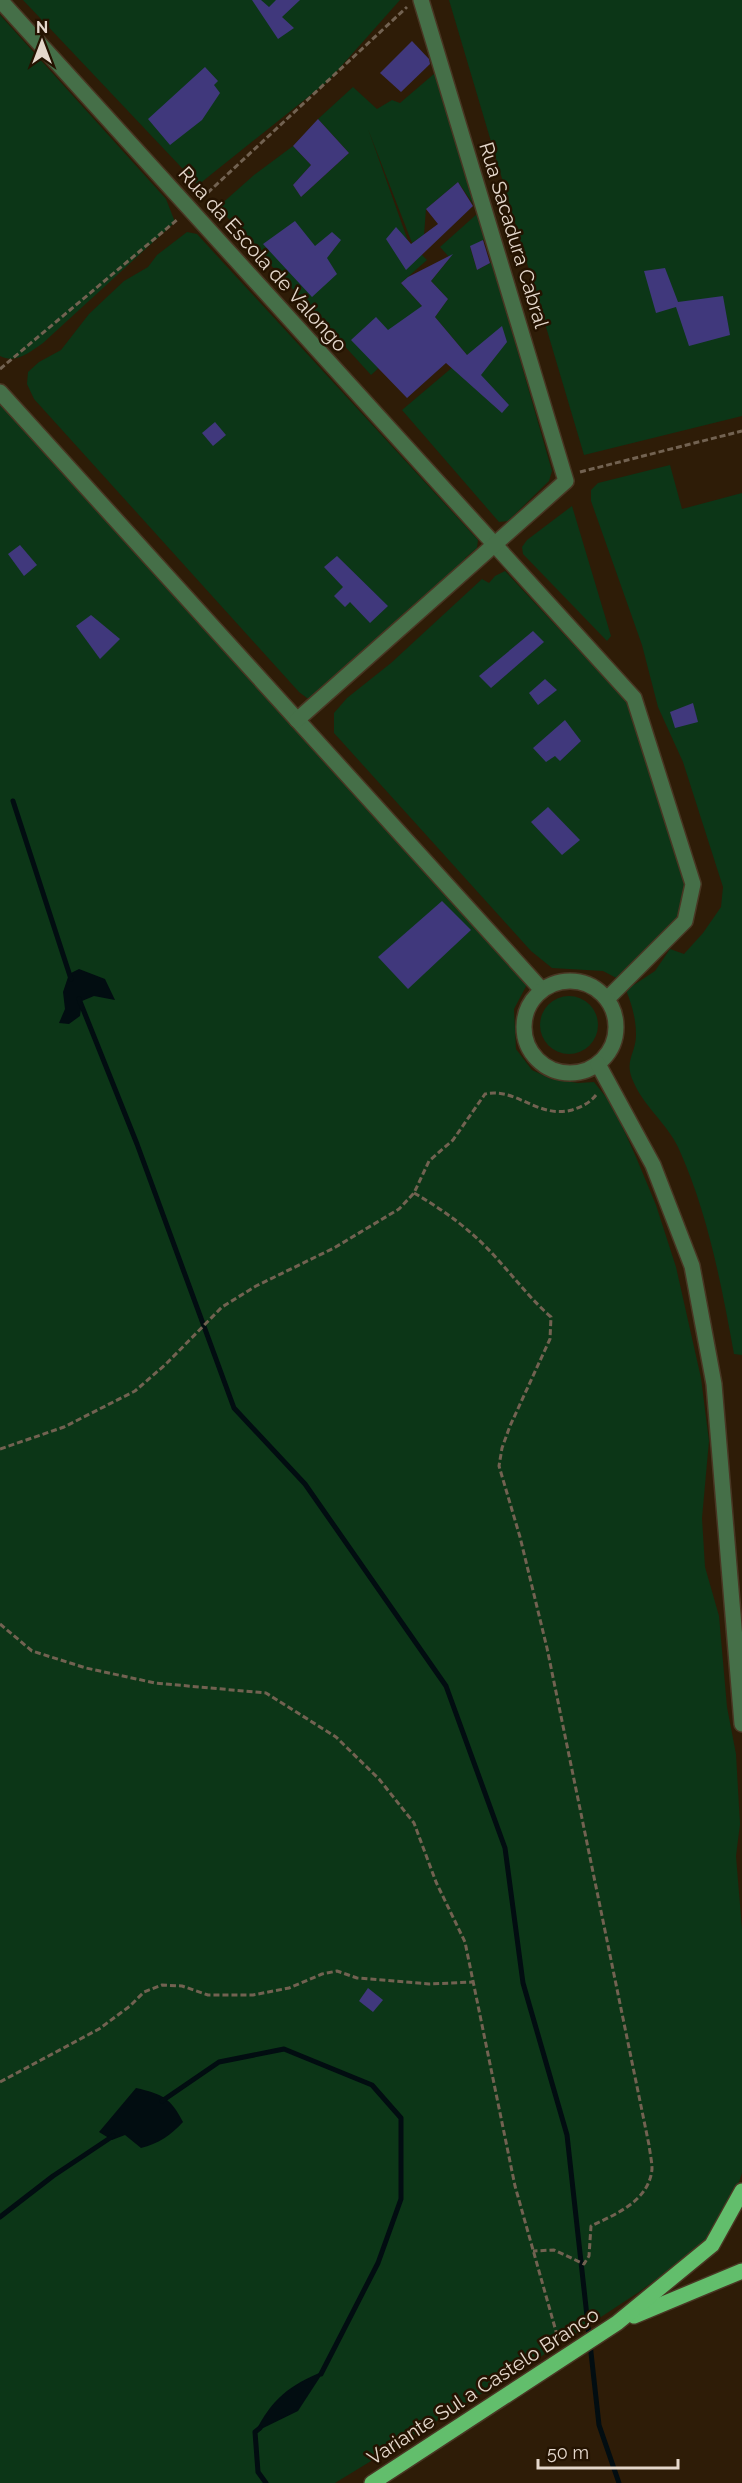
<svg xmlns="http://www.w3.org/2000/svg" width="742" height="2483" font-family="Raleway,sans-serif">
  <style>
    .green { fill: #0c3617 }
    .water { fill: #020d11 }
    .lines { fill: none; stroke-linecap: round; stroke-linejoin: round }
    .stream { stroke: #020d11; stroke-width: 5 }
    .building { fill: #40387c }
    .minor-casing { stroke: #483623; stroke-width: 18 }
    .major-casing { stroke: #483623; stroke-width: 18 }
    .path { stroke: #726251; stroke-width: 3; stroke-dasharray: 6 3; stroke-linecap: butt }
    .minor { stroke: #456f48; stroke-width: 15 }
    .major { stroke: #62be6c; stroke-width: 15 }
    .labels { text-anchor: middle; stroke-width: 5; stroke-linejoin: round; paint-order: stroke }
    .street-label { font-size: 20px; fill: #e5d8cc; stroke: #241301 }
  </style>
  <rect width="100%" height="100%" fill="#2e1c07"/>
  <!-- green -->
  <g class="green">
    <polygon points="23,0 400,0 328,81 198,185"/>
    <polygon points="449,0 742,0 742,416 584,455"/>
    <path d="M0,15L166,199L175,222L43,343C30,352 16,364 0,356Z"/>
    <polygon points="435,73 474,205 458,182 426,209 424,235 412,243 368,129 408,241 427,260 401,283 422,306 415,335 371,375 218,207 254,175 293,146 311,165 293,185 301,197 349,153 318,119 353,87 377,109 392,100 400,103"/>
    <polygon points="478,213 485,239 470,247 477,270 492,262 552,471 549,481 508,521 499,522 402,410 467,355 435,317 448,299 431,281 450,258 440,247"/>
    <polygon points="187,232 197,234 478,540 477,548 465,558 470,567 323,698 307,698 299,692 34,399 27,384 28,372 39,362 61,350 89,314 107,297 124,281 148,267 157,255"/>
    <polygon points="0,392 531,977 514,1009 516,1049 532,1070 551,1079 578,1083 594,1082 613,1106 636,1157 656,1205 676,1267 701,1378 709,1441 702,1518 705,1567 719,1616 727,1707 736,1754 740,1824 736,1856 742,1929 742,2173 726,2220 685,2258 639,2292 525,2367 335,2483 0,2483"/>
    <path d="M670,465L682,509L742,493V1355L734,1354C721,1283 708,1213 678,1147C667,1124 644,1106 634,1083C623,1061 636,1054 636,1035C636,1019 632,1005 626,990L655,971L670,949L684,954L703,933L721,907L723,887L683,762L658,707L642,645L591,501V490L598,483Z"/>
    <polygon points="572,506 611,636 607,641 523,554 522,547 527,540"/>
    <polygon points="505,571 640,716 693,884 685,921 624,982 603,971 552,968 531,951 334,733 334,713 347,698 391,663 482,579 489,583 495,576"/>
    <circle cx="569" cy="1025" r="29"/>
  </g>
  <!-- water -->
  <g class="water">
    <polygon points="79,969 105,979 115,1000 94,996 82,1001 80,1016 69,1024 59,1023 65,1009 63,992 69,974"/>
    <path d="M136,2088C162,2094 171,2098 183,2122C171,2135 158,2144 141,2148L125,2135L112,2140L99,2132Z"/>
    <path d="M324,2371L298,2411L255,2432C273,2398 288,2386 324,2371Z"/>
  </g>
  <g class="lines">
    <!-- stream -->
    <g class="stream">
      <polyline points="13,801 71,979"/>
      <polyline points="79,999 137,1144 234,1408 305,1484 446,1686 505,1848 523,1983 567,2135 599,2425 619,2483"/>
      <polyline points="162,2101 219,2062 284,2049 372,2085 401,2118 401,2199 378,2263 321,2374"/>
      <polyline points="0,2217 53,2176 113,2136"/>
      <polyline points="260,2428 255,2432 258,2472 266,2483"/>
    </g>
  </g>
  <!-- building -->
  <g class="building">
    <polygon points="252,0 261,0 269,7 276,0 300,0 282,17 294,28 278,39"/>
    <polygon points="412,41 429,59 430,64 401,92 380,73"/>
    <polygon points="205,67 218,81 214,85 220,93 202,120 170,145 148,119"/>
    <polygon points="318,119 349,153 301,197 293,185 311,165 293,146"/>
    <polygon points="458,182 473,206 406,270 386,239 396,227 411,244 438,224 426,209"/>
    <polygon points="295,221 315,246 332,232 341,240 327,258 337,274 312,297 263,244"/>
    <polygon points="483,240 490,263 477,270 470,246"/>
    <polygon points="453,254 431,281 448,299 435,317 467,355 502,326 507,342 481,375 509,405 502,413 446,363 407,398 351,340 376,317 388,330 422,306 401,283 408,277"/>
    <polygon points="665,268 678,302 723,296 730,335 689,346 676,307 656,313 644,271"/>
    <polygon points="215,422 226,435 213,446 202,433"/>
    <polygon points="20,545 37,565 24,576 8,554"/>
    <polygon points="337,556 388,606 370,623 350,602 345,607 334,596 343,587 324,567"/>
    <polygon points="91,615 120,639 100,659 76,626"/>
    <polygon points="533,631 544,642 491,688 479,676"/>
    <polygon points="545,679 557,690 538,705 529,693"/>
    <polygon points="693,703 698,722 675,728 670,712"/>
    <polygon points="565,720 581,741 560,761 555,756 546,762 533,748"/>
    <polygon points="548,807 580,840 562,855 531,822"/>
    <polygon points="442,901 471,930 408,989 378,957"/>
    <polygon points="368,1988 383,2000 373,2012 359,2001"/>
  </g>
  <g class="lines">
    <!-- minor casing -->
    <g class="minor-casing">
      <g id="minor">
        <polyline points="0,0 634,698 693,884 685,921 607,999"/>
        <polyline points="0,392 542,990"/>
        <polyline points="297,720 566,481 421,0"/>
        <circle cx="570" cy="1027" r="46"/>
        <polyline points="598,1064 653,1165 692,1266 714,1384 742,1724"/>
      </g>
    </g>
    <!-- major casing -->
    <g class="major-casing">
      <g id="major">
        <polyline points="634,2316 742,2271"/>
        <polyline points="372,2483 617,2323 712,2245 742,2191"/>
      </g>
    </g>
    <!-- path -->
    <g class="path">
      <polyline points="201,199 407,7"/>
      <polyline points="0,369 178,219"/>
      <polyline points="580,472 742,431"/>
      <path d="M414,1193C440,1208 463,1224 485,1246C508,1269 526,1295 551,1317L550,1339L510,1426L502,1448L499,1466L520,1537L547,1648L649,2145C650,2153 652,2162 652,2169C649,2201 616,2214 591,2226L589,2256L584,2264L554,2250L533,2251"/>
      <path d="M0,1449L64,1427L135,1391L166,1364L222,1307L256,1286L334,1248L399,1209L414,1193L429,1161L453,1140L485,1094C516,1087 538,1119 572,1110C581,1107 590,1103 596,1095"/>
      <polyline points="0,1624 32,1651 86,1668 155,1683 266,1693 336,1737 379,1779 414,1823 436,1882 465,1942 515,2186 559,2342"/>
      <polyline points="0,2082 99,2029 130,2006 144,1992 162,1985 182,1986 208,1995 253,1995 289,1988 322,1974 337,1971 357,1978 429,1984 473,1982"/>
    </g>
    <!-- minor -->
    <use href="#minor" class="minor"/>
    <!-- major -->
    <use href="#major" class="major"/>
  </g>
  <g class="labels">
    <!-- street labels -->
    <g class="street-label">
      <text transform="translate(514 235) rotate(73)" y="7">Rua Sacadura Cabral</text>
      <text transform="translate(263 259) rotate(48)" y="7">Rua da Escola de Valongo</text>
      <text transform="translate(483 2386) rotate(-33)" y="7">Variante Sul a Castelo Branco</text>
    </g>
  </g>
  <!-- north arrow -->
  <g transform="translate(42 42)" stroke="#241301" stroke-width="4.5" paint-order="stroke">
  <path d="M0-4.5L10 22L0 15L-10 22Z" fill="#e5d8cc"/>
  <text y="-9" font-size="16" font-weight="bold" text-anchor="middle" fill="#e5d8cc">N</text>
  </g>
  <!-- scale -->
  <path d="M538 2459v9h140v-9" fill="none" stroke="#e5d8cc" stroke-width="3"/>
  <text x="547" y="2459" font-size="18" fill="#e5d8cc" stroke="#241301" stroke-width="4.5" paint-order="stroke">50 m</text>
</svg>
